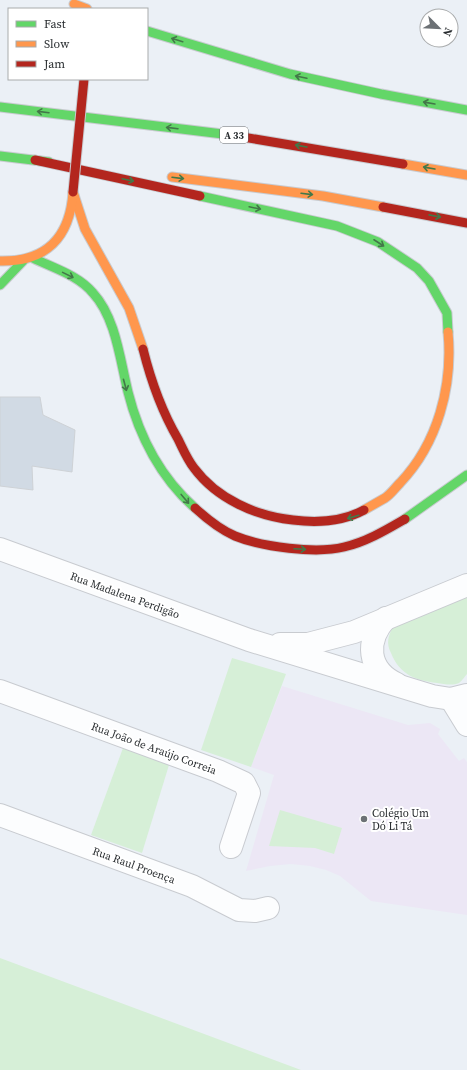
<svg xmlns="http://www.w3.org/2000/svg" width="467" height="1070" font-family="'Source Serif 4',serif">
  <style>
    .education { fill: #ece7f5 }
    .green { fill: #d6efd7 }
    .building { fill: #d1dae4; stroke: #ced2d6 }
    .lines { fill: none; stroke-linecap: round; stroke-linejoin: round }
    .street-casing { stroke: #c8cbd0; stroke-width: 24 }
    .fast-casing { stroke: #c8cbd0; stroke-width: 11 }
    .slow-casing { stroke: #c8cbd0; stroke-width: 11 }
    .jam-casing { stroke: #c8cbd0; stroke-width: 11 }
    .street { stroke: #fcfdfe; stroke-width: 22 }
    .fast { stroke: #63d668; stroke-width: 9 }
    .slow { stroke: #ff974d; stroke-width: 9 }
    .jam { stroke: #b3261e; stroke-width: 9 }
    .jam-bridge-casing { stroke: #c8cbd0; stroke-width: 11; stroke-linecap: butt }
    .jam-bridge { stroke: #b3261e; stroke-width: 9 }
    .oneway { stroke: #437849 }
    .poi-dot { fill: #6c7175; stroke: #fff; stroke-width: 1.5 }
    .labels { text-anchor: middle; stroke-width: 4; stroke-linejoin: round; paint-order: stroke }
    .shield { fill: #fff; stroke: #686b6d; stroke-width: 1 }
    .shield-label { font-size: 10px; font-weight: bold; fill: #282c2f }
    .street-label { font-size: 11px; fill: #282c2f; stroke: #fff }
    .poi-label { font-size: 11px; fill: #282c2f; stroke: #fff; text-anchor: start }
  </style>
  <rect width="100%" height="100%" fill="#ebf0f6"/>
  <!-- education -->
  <polygon class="education" points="282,686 408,725 430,723 440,729 438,734 459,761 464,758 467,762 467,915 371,901 340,876 326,870 310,866 291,864 270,866 246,871 274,775 251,767"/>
  <!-- green -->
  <g class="green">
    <path d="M467,592V674C465,676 462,681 459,683C452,686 444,684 437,683C415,680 400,675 391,653C386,643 388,636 393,627Z"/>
    <polygon points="232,658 286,674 251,767 201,750"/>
    <polygon points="123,748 169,765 142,853 91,835"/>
    <polygon points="280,810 342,828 334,854 315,848 269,846"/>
    <polygon points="0,958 301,1070 0,1070"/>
  </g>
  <!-- building -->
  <polygon class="building" points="0,397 40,397 43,415 75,430 72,472 32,466 33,490 0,486"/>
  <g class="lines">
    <!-- street casing -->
    <g class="street-casing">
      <g id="street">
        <polyline points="0,549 249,640 432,696 451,699 467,695"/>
        <path d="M386,618C365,641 367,670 397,684"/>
        <polyline points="280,644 308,644 354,632 467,585"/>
        <polyline points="0,691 218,771 244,783 249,793 231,847"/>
        <polyline points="451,699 467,725"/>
        <polyline points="0,815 192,886 239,910 255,911 268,908"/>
      </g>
    </g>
    <!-- fast casing -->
    <g class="fast-casing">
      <g id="fast">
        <polyline points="147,31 290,74 381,94 467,110"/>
        <polyline points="0,107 231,135"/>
        <polyline points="0,156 49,162"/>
        <polyline points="200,196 337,226 378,242 417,268 429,281 447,313 448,332"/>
        <path d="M33,258C53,268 78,275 93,293C116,318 120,360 128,392C139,436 161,478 195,508"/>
        <polyline points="0,285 23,261"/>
        <polyline points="405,519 467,475"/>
      </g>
    </g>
    <!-- slow casing -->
    <g class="slow-casing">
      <g id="slow">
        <polyline points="74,4 87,9"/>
        <polyline points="403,164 467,175"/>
        <polyline points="172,177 323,196 383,207"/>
        <polyline points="73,192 85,229 129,308 143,349"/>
        <path d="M0,261C46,262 70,238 73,192"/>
        <path d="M364,510C371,506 378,502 385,498C391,494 395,488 400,483C438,443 453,386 448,332"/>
      </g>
    </g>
    <!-- jam casing -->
    <g class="jam-casing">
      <g id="jam">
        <polyline points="231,135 403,164"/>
        <polyline points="35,160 200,196"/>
        <polyline points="383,207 467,223"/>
        <path d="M143,349C151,381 161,410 178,439C183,449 187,459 194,468C217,499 256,516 293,520C317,523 342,522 364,510"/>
        <path d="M195,508C207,519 221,530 235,536C262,547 316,554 344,547C366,542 386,530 405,519"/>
      </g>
    </g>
    <!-- street -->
    <use href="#street" class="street"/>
    <!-- fast -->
    <use href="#fast" class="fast"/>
    <!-- slow -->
    <use href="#slow" class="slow"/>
    <!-- jam -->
    <use href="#jam" class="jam"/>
    <!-- jam-bridge casing -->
    <g class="jam-bridge-casing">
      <polyline id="jam-bridge" points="73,192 84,79"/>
    </g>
    <!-- jam-bridge -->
    <use href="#jam-bridge" class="jam-bridge"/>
  </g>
  <!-- one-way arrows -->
  <defs><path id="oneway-shaft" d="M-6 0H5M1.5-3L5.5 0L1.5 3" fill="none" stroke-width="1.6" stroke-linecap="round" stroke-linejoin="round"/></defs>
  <g class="oneway">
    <use href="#oneway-shaft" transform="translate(177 40) rotate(-163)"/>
    <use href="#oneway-shaft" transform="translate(301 77) rotate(-168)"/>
    <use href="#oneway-shaft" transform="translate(429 103) rotate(-170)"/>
    <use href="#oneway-shaft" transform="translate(43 112) rotate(-173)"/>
    <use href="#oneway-shaft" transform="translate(172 128) rotate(-173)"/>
    <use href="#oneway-shaft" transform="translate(301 146) rotate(-170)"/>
    <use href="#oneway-shaft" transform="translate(429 168) rotate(-170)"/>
    <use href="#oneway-shaft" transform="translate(178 178) rotate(7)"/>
    <use href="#oneway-shaft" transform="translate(128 180) rotate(12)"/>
    <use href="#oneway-shaft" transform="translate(307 194) rotate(7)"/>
    <use href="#oneway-shaft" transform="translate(255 208) rotate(12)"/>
    <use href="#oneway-shaft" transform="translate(435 216) rotate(11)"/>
    <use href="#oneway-shaft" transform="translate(379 243) rotate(33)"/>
    <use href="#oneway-shaft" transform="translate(68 275) rotate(26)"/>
    <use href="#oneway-shaft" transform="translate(125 385) rotate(75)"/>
    <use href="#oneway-shaft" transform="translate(185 499) rotate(50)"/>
    <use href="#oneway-shaft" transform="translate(353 517) rotate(164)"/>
    <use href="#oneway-shaft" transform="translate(300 549) rotate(3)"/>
  </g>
  <!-- markers -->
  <circle class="poi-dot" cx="364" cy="819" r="4"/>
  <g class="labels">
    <!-- shield labels -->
    <rect class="shield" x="220" y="127" width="28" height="16" rx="3"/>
    <g class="shield-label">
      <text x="234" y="139">A 33</text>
    </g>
    <!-- street labels -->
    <g class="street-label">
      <text transform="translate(125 595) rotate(20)" y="4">Rua Madalena Perdigão</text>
      <text transform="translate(154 748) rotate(20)" y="4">Rua João de Araújo Correia</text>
      <text transform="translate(134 865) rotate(20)" y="4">Rua Raul Proença</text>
    </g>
    <!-- poi labels -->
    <g class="poi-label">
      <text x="372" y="817">Colégio Um<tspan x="372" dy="13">Dó Li Tá</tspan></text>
    </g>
  </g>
  <!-- legend -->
  <rect x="8" y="8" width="140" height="72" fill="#ffffff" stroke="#a9abac"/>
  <rect x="16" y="21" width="20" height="6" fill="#63d668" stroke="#a9abac"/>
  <text x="44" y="28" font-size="12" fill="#282c2f">Fast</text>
  <rect x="16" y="41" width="20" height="6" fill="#ff974d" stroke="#a9abac"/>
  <text x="44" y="48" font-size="12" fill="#282c2f">Slow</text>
  <rect x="16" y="61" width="20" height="6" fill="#b3261e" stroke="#a9abac"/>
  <text x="44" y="68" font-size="12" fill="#282c2f">Jam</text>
  <!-- north arrow -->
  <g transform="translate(439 28) rotate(114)"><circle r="19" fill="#ffffff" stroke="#a9abac"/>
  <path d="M0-3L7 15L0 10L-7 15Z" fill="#6c7175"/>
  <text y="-6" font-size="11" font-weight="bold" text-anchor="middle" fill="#282c2f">N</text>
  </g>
</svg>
